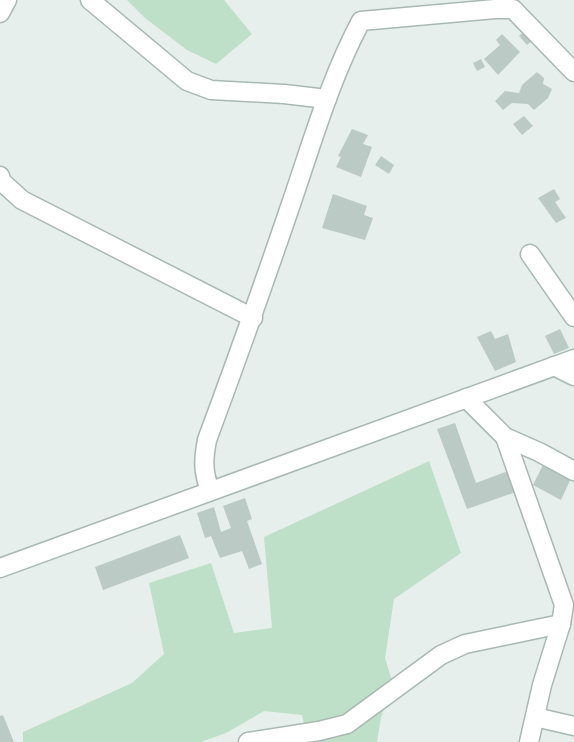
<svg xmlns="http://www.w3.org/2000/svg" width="574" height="742" font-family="'Varela Round',sans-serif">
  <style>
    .green { fill: #bfe0c8 }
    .building { fill: #bbcac4 }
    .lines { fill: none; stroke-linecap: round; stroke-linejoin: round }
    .minor-casing { stroke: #a8b8b2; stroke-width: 21 }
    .minor { stroke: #fff; stroke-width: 18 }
  </style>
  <rect width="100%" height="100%" fill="#e6efeb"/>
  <!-- green -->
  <g class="green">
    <polygon points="127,0 224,0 252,34 216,64 187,50 145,18"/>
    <polygon points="429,461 461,553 394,599 385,658 393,684 381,717 377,742 308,742 302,715 264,711 226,733 201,742 23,742 23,732 132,683 164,654 149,583 211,563 234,633 272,628 264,537"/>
  </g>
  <!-- building -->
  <g class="building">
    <polygon points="526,30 534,39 527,45 519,36"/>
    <polygon points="502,34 520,52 498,75 484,59 500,45 496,40"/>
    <polygon points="481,59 485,67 477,71 473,63"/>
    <polygon points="537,72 544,78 543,84 552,89 548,98 534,110 528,104 512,103 503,110 495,101 505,91 519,93 522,85"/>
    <polygon points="524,116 533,126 522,135 513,124"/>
    <polygon points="352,129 368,135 363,144 372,147 361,177 336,167 341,157 338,156"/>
    <polygon points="381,156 394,165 389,174 375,165"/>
    <polygon points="554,189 560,199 555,202 566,218 556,223 538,198"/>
    <polygon points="333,194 367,206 364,215 373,218 365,240 322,228"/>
    <polygon points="560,329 569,348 554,354 545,336"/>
    <polygon points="491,331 495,339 508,334 516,362 495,371 477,337"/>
    <polygon points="455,423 476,483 508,471 516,492 467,509 437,429"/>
    <polygon points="544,463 572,476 561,500 533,485"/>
    <polygon points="245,498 252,519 247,521 262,564 249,569 242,551 220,558 211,536 205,538 197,513 214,507 221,532 231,528 223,506"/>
    <polygon points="180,535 189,558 103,590 95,567"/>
    <polygon points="3,715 14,742 0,742 0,716"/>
  </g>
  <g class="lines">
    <!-- minor casing -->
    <g class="minor-casing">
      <g id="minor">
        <polyline points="90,0 187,81 211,90 284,94 327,99"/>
        <polyline points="0,13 7,0"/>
        <polyline points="0,176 2,182 22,200 253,318"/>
        <polyline points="530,254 574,317"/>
        <polyline points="554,366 574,376"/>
        <polyline points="466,398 505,437 539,452 574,471"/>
        <polyline points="505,437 564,605 561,624 542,685 529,742"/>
        <path d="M210,491C203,471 203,461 207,440C236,362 264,283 291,204C312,143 330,79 361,21L495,9H513L574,72"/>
        <polyline points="0,568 574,359"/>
        <polyline points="535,717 574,726"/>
        <polyline points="248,742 319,731 347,724 441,655 465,644 561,624"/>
      </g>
    </g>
    <!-- minor -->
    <use href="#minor" class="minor"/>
  </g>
</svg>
